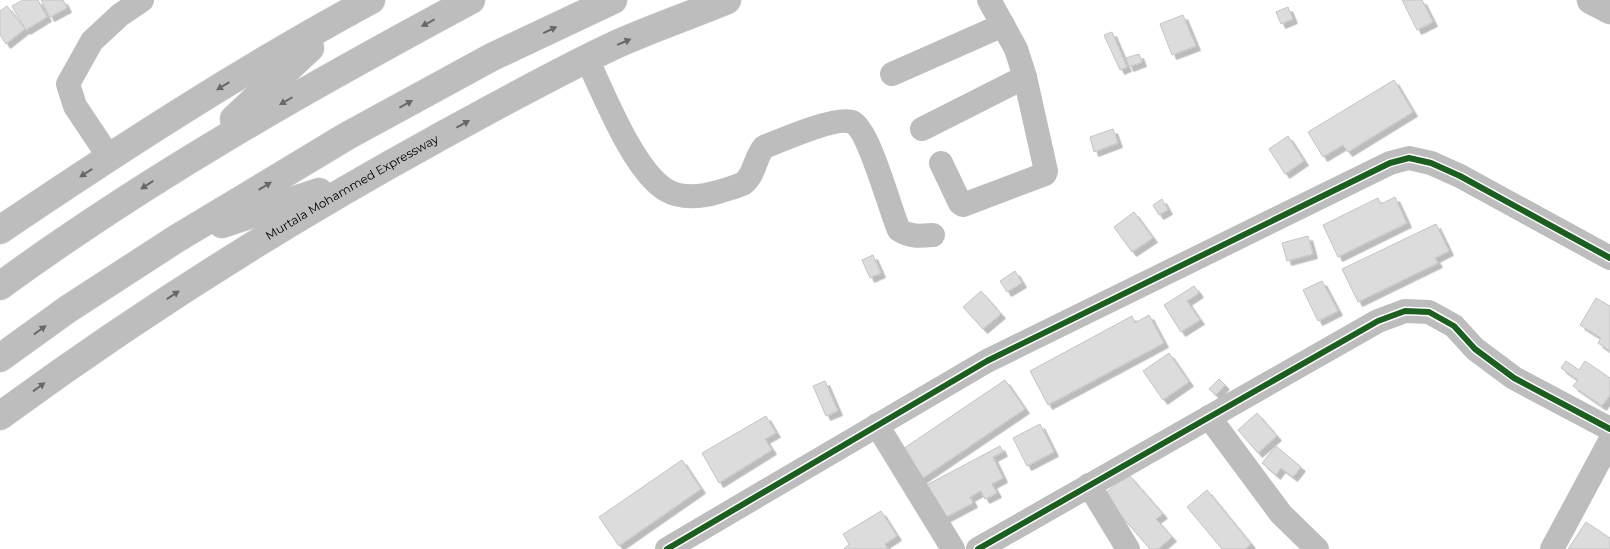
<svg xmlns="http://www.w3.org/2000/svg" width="1610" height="549" font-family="Montserrat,sans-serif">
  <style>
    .building { fill: #dcdcdc; stroke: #c4c4c4; filter: url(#shadow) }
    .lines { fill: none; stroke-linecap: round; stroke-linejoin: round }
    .highway-casing { stroke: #dbdbdb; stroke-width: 29 }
    .minor { stroke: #bdbdbd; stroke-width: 24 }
    .highway { stroke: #bdbdbd; stroke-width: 28 }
    .cycleway-casing { stroke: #fff; stroke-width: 9 }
    .cycleway { stroke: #1b5e20; stroke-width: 6 }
    .oneway { fill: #686868 }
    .labels { text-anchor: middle; stroke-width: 4; stroke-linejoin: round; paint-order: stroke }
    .street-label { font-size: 12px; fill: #000; stroke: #fff }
  </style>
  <defs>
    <filter id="shadow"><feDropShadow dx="4.5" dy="4.5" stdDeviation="0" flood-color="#0004"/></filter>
  </defs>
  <rect width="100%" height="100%" fill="#fff"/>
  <!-- building -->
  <g class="building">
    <polygon points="23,0 38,0 47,17 26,30 12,6"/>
    <polygon points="41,0 63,0 67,8 50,17"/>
    <polygon points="1402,0 1422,0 1433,22 1417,30"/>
    <polygon points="7,6 25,29 6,44 0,35 0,11"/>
    <polygon points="1288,7 1293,19 1281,24 1276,12"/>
    <polygon points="1183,15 1196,46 1172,55 1160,24"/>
    <polygon points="1112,32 1127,67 1120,70 1104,35"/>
    <polygon points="1139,54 1142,62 1129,67 1126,58"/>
    <polygon points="1394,80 1413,112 1348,152 1343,145 1323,157 1308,132"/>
    <polygon points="1113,129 1118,143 1094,152 1090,137"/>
    <polygon points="1288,136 1304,161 1285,174 1269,149"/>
    <polygon points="1395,197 1407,223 1338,257 1323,225 1378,198 1381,204"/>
    <polygon points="1162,199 1168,210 1159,215 1153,205"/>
    <polygon points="1134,212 1153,238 1132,252 1114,227"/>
    <polygon points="1436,224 1449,251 1435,258 1438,263 1358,302 1342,269"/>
    <polygon points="1308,236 1313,254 1287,261 1282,243"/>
    <polygon points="873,255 881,273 870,278 862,260"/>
    <polygon points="1015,271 1022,283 1007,292 1000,281"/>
    <polygon points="1322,281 1338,311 1318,321 1303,290"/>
    <polygon points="1194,286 1199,293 1187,301 1200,320 1181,332 1164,305"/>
    <polygon points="981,291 1001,314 983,329 963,307"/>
    <polygon points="1596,298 1610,306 1610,351 1598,343 1601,338 1580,325"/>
    <polygon points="1149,315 1164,343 1048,405 1030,371 1132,316 1135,323"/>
    <polygon points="1169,353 1189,382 1163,400 1143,371"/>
    <polygon points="1566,361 1579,370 1585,361 1610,378 1610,395 1602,406 1573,386 1578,380 1561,368"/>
    <polygon points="1219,379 1225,385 1216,395 1209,389"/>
    <polygon points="1005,380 1025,409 920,480 900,451"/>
    <polygon points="825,381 838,411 826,416 813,386"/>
    <polygon points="1257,413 1277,436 1258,453 1238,430"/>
    <polygon points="766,416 776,433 765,439 772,450 719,483 702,453"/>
    <polygon points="1040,424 1054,452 1027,466 1013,438"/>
    <polygon points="1000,446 1003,452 993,457 1003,478 992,484 997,493 985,499 981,491 970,497 973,503 939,521 921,488"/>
    <polygon points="1276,446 1301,467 1293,477 1281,468 1276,475 1262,463"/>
    <polygon points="682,460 701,489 619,546 599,517"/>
    <polygon points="1128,474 1163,514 1156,519 1172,537 1158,549 1150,549 1103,495"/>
    <polygon points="1207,490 1251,544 1245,549 1222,549 1187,507"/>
    <polygon points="881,511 897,536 885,544 888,549 844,549 849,544 843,534"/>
    <polygon points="1586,522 1610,538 1610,549 1568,549"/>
  </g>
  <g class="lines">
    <!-- highway casing -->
    <g class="highway-casing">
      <g id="highway">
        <polyline points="1591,0 1610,10"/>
        <polyline points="234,119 310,48"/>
        <polyline points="222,224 319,192"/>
        <path d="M0,230C120,149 243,69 371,0"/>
        <path d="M0,286C149,177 309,87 471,0"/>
        <polyline points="0,358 68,309 176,239 347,136 492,57 613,0"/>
        <path id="s1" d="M0,416C139,314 283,223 434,140C494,107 555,73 617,44C653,28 691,15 727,0"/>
      </g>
    </g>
    <!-- minor -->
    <g class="minor">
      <path d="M587,59C604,94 633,170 666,190C681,199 702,197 718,192C726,189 737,187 744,183C755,174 755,157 764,147C781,140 837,116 852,122C869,129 890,210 899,230C910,237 920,236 933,235"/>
      <polyline points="892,74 1003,25"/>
      <polyline points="922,129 1025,77"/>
      <polyline points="109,157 75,106 68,84 92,41 120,15 142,0"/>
      <polyline points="941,163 960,203 963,205 1045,174 1046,171 1025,77 1016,49 989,0"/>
      <polyline points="1209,417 1281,514 1317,549"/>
      <polyline points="877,425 953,549"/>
      <polyline points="1089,485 1128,549"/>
      <polyline points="667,549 987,361 1390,163 1409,158 1431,163 1460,176 1610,258"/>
      <polyline points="978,549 1378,321 1405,311 1429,312 1454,326 1475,349 1514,378 1610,429"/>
      <polyline points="1552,549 1610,441"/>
    </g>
    <!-- highway -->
    <use href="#highway" class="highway"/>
    <!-- cycleway casing -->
    <g class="cycleway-casing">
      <g id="cycleway">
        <polyline points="667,549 987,361 1390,163 1409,158 1431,163 1460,176 1610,258"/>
        <polyline points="978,549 1378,321 1405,311 1429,312 1454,326 1475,349 1514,378 1610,429"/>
      </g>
    </g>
    <!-- cycleway -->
    <use href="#cycleway" class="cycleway"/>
  </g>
  <!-- one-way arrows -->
  <defs><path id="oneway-solid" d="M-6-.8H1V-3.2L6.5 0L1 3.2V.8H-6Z" transform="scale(1.25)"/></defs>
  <g class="oneway">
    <use href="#oneway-solid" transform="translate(428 23) rotate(152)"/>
    <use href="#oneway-solid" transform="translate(550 30) rotate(-25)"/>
    <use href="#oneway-solid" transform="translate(624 42) rotate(-23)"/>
    <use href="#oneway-solid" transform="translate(223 86) rotate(149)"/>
    <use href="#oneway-solid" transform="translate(286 101) rotate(150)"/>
    <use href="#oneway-solid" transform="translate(406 104) rotate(-29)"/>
    <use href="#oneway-solid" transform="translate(463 124) rotate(-29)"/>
    <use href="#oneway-solid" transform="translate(86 173) rotate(147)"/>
    <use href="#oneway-solid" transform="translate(147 185) rotate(147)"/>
    <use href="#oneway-solid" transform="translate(265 186) rotate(-31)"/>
    <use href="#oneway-solid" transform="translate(173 295) rotate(-33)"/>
    <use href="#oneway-solid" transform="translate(40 330) rotate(-36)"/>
    <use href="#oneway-solid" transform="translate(39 387) rotate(-36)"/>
  </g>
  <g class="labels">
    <!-- street labels -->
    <g class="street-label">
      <text dy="4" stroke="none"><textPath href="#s1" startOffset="420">Murtala Mohammed Expressway</textPath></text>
    </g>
  </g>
</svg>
